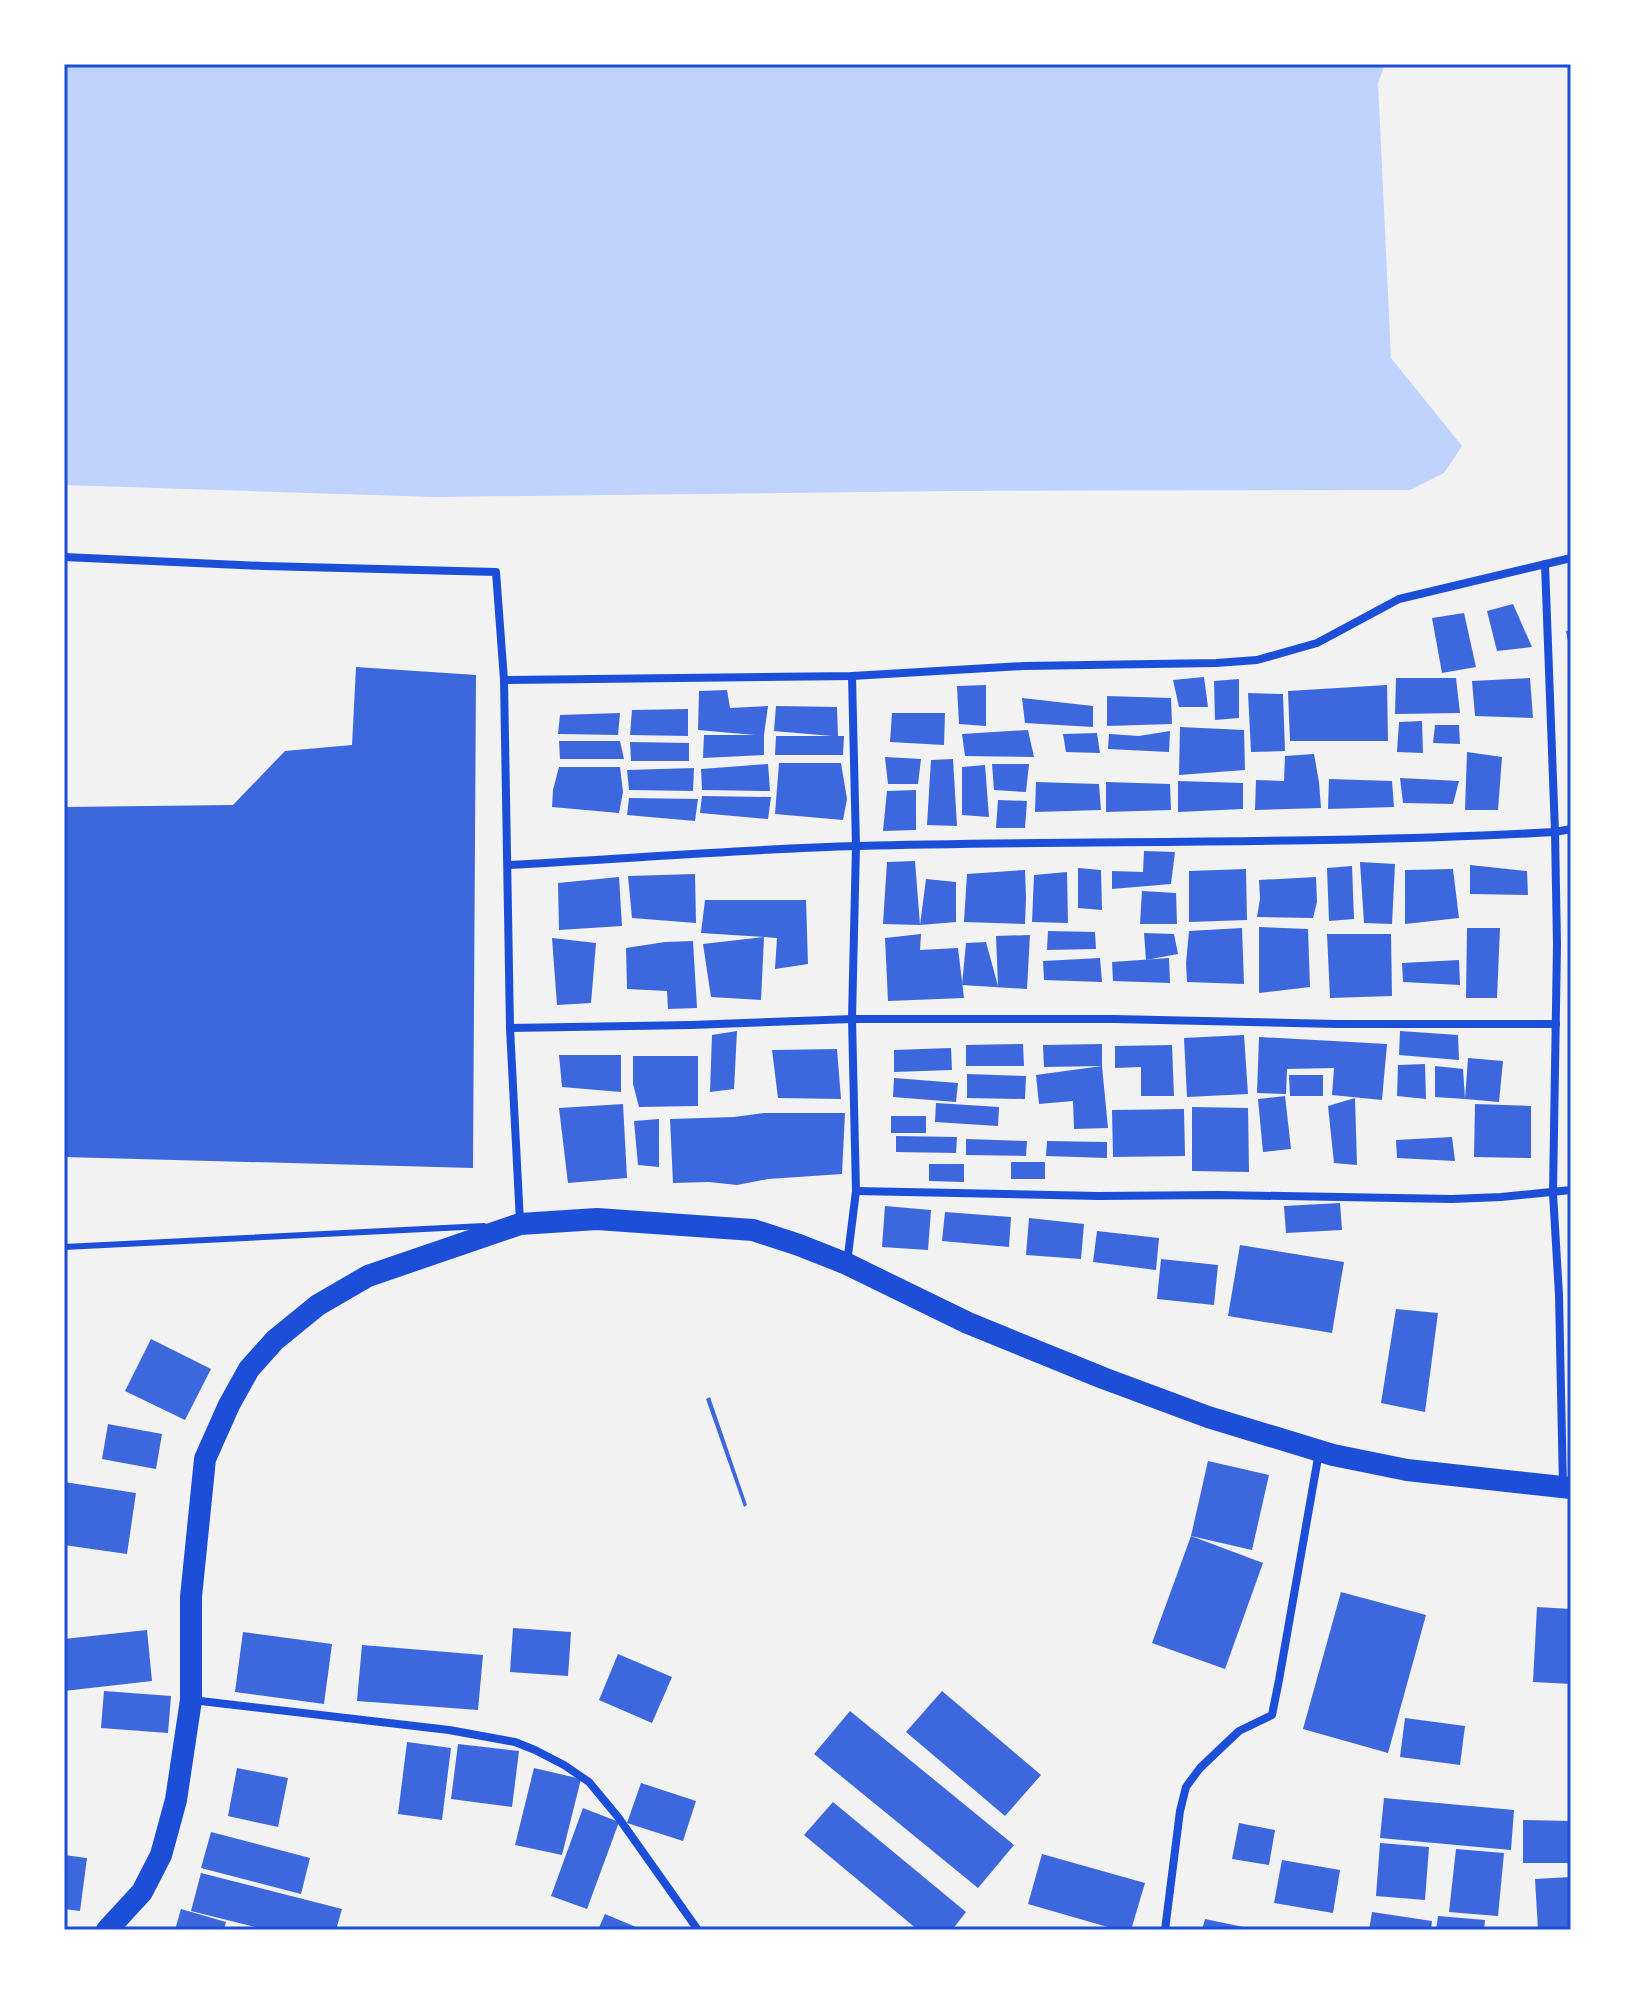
<svg xmlns="http://www.w3.org/2000/svg" width="1635" height="1994" font-family="Poppins,sans-serif">
  <style>
    .water { fill: #bfd3fe }
    .building { fill: #3d67dc }
    .lines { fill: none; stroke-linecap: round; stroke-linejoin: round }
    .service { stroke: #1d4ed8; stroke-width: 6 }
    .minor { stroke: #1d4ed8; stroke-width: 8 }
    .trunk { stroke: #1d4ed8; stroke-width: 22 }
    .neatline { fill: none; stroke: #1d4ed8; stroke-width: 3 }
  </style>
  <rect width="100%" height="100%" fill="#f2f2f2"/>
  <!-- water -->
  <polygon class="water" points="64,64 1385,64 1378,83 1391,358 1462,446 1444,473 1410,490 955,491 434,497 64,485"/>
  <!-- building -->
  <g class="building">
    <polygon points="1513,604 1532,647 1497,651 1487,611"/>
    <polygon points="1464,613 1476,667 1442,673 1432,618"/>
    <polygon points="1566,631 1571,631 1571,651 1570,651"/>
    <polygon points="356,667 476,675 473,1168 64,1157 64,807 233,805 285,751 352,745"/>
    <polygon points="1204,677 1208,707 1179,707 1173,680"/>
    <polygon points="1396,678 1456,678 1460,713 1395,714"/>
    <polygon points="1530,678 1533,718 1475,716 1472,681"/>
    <polygon points="1239,679 1239,718 1215,720 1214,681"/>
    <polygon points="986,685 986,726 959,724 957,686"/>
    <polygon points="1387,685 1388,741 1290,741 1288,691"/>
    <polygon points="727,690 730,708 768,706 764,735 764,755 703,758 704,735 755,735 698,730 699,691"/>
    <polygon points="1248,693 1283,694 1285,751 1251,752"/>
    <polygon points="1107,696 1171,698 1172,724 1107,726"/>
    <polygon points="1022,698 1093,706 1093,727 1025,723"/>
    <polygon points="776,706 837,707 838,736 844,736 843,755 775,755 776,736 832,736 774,731"/>
    <polygon points="688,709 688,736 630,735 632,710"/>
    <polygon points="620,713 618,735 558,734 560,715"/>
    <polygon points="892,713 945,713 944,745 890,742"/>
    <polygon points="1422,721 1423,753 1397,752 1399,722"/>
    <polygon points="1435,725 1459,725 1460,744 1433,743"/>
    <polygon points="1180,727 1244,730 1245,770 1179,775"/>
    <polygon points="1028,730 1034,757 965,756 962,734"/>
    <polygon points="1170,731 1169,752 1108,749 1109,734 1139,736"/>
    <polygon points="1097,733 1100,753 1066,752 1063,734"/>
    <polygon points="559,741 620,741 624,759 560,759"/>
    <polygon points="630,742 689,743 689,761 631,761"/>
    <polygon points="1467,752 1502,757 1498,810 1465,810"/>
    <polygon points="1314,754 1319,782 1321,808 1255,810 1256,780 1284,781 1285,756"/>
    <polygon points="885,757 921,759 918,784 888,784"/>
    <polygon points="953,759 957,826 927,825 931,760"/>
    <polygon points="779,763 841,763 847,799 843,820 775,814"/>
    <polygon points="768,764 770,791 702,790 701,769"/>
    <polygon points="992,764 1029,764 1026,792 994,790"/>
    <polygon points="985,765 989,817 962,815 962,767"/>
    <polygon points="559,767 620,767 623,792 619,813 552,807 553,790"/>
    <polygon points="694,768 693,791 629,790 627,770"/>
    <polygon points="1400,778 1459,781 1453,804 1403,803"/>
    <polygon points="1329,779 1392,781 1394,807 1328,809"/>
    <polygon points="1178,781 1243,783 1243,809 1178,812"/>
    <polygon points="1036,782 1099,784 1101,810 1035,812"/>
    <polygon points="1106,782 1170,784 1171,810 1106,812"/>
    <polygon points="916,790 916,830 883,831 887,791"/>
    <polygon points="702,796 771,797 768,819 700,813"/>
    <polygon points="629,798 698,799 695,821 627,815"/>
    <polygon points="998,800 1027,801 1025,828 996,828"/>
    <polygon points="1144,851 1175,852 1171,884 1112,889 1112,871 1143,872"/>
    <polygon points="915,861 920,925 926,879 956,882 956,922 920,925 883,924 887,862"/>
    <polygon points="1360,862 1395,864 1392,924 1364,923"/>
    <polygon points="1470,865 1527,871 1528,895 1470,894"/>
    <polygon points="1352,866 1354,919 1329,921 1327,868"/>
    <polygon points="1078,868 1101,870 1102,910 1078,908"/>
    <polygon points="1246,869 1247,920 1189,922 1189,871"/>
    <polygon points="1453,869 1459,918 1405,924 1405,870"/>
    <polygon points="1025,870 1026,898 1025,924 964,922 967,874"/>
    <polygon points="1067,872 1068,923 1032,922 1034,875"/>
    <polygon points="695,874 696,923 632,918 628,876"/>
    <polygon points="619,877 622,926 559,930 558,883"/>
    <polygon points="1316,877 1317,902 1313,918 1257,917 1260,899 1259,880"/>
    <polygon points="1142,891 1176,893 1177,924 1140,924"/>
    <polygon points="705,900 806,900 808,964 775,969 777,938 764,937 761,1000 711,997 703,944 764,937 701,933"/>
    <polygon points="1259,927 1308,929 1310,987 1259,993"/>
    <polygon points="1242,928 1244,984 1187,982 1186,963 1189,931"/>
    <polygon points="1467,928 1500,928 1497,998 1466,998"/>
    <polygon points="1048,931 1095,932 1096,949 1047,950"/>
    <polygon points="1144,933 1174,934 1178,954 1146,960"/>
    <polygon points="921,934 920,950 958,948 964,998 888,1001 885,938"/>
    <polygon points="1327,934 1391,934 1392,996 1330,998"/>
    <polygon points="1030,935 1027,989 962,985 966,943 986,942 998,986 996,936"/>
    <polygon points="552,938 596,943 591,1003 557,1005"/>
    <polygon points="693,941 697,1008 668,1009 667,991 627,989 626,948 665,942"/>
    <polygon points="1100,958 1102,982 1044,980 1043,961"/>
    <polygon points="1169,958 1170,983 1113,981 1112,962"/>
    <polygon points="1459,960 1460,985 1403,982 1402,963"/>
    <polygon points="737,1031 734,1089 710,1092 712,1035"/>
    <polygon points="1400,1031 1458,1035 1459,1060 1399,1055"/>
    <polygon points="1244,1035 1248,1094 1187,1097 1184,1038"/>
    <polygon points="1259,1037 1387,1044 1382,1100 1332,1095 1334,1068 1287,1069 1286,1094 1257,1093"/>
    <polygon points="1023,1044 1024,1066 966,1066 966,1045"/>
    <polygon points="1102,1044 1102,1066 1044,1067 1043,1045"/>
    <polygon points="1172,1045 1174,1096 1141,1096 1141,1067 1115,1068 1115,1046"/>
    <polygon points="951,1048 952,1070 894,1072 894,1050"/>
    <polygon points="837,1049 841,1099 778,1098 772,1050"/>
    <polygon points="559,1055 621,1055 621,1092 562,1087"/>
    <polygon points="633,1056 698,1056 698,1106 639,1107 633,1084"/>
    <polygon points="1468,1058 1503,1061 1499,1102 1465,1099 1435,1097 1435,1066 1463,1069 1465,1099"/>
    <polygon points="1425,1064 1426,1099 1397,1096 1398,1065"/>
    <polygon points="1102,1066 1108,1128 1074,1129 1073,1101 1039,1104 1036,1075"/>
    <polygon points="967,1074 1026,1076 1025,1099 967,1098"/>
    <polygon points="1289,1075 1323,1075 1323,1096 1290,1096"/>
    <polygon points="894,1078 958,1083 956,1102 893,1097"/>
    <polygon points="1285,1096 1291,1149 1263,1152 1258,1099"/>
    <polygon points="1355,1098 1357,1165 1334,1163 1328,1106"/>
    <polygon points="936,1103 999,1107 998,1126 935,1122"/>
    <polygon points="623,1104 627,1178 568,1183 559,1108"/>
    <polygon points="1475,1104 1531,1106 1531,1158 1474,1157"/>
    <polygon points="1192,1107 1248,1108 1249,1172 1192,1171"/>
    <polygon points="1184,1109 1185,1156 1113,1157 1112,1110"/>
    <polygon points="764,1113 845,1113 842,1174 768,1179 737,1185 709,1182 673,1183 670,1119 734,1117"/>
    <rect x="891" y="1116" width="35" height="17"/>
    <polygon points="659,1119 659,1167 638,1165 634,1121"/>
    <polygon points="896,1136 957,1137 956,1153 896,1152"/>
    <polygon points="1452,1137 1455,1161 1397,1158 1396,1140"/>
    <polygon points="966,1139 1027,1141 1026,1156 966,1155"/>
    <polygon points="1047,1141 1107,1142 1107,1158 1046,1156"/>
    <rect x="1011" y="1162" width="34" height="17"/>
    <polygon points="929,1164 964,1164 964,1182 929,1181"/>
    <polygon points="1340,1203 1342,1230 1286,1233 1284,1206"/>
    <polygon points="885,1206 931,1210 928,1250 882,1247"/>
    <polygon points="945,1212 1011,1217 1009,1247 942,1241"/>
    <polygon points="1029,1218 1084,1224 1081,1259 1026,1255"/>
    <polygon points="1097,1231 1159,1238 1156,1270 1093,1262"/>
    <polygon points="1240,1245 1344,1262 1332,1333 1228,1316"/>
    <polygon points="1161,1259 1218,1265 1214,1305 1157,1299"/>
    <polygon points="1396,1309 1438,1313 1425,1412 1381,1403"/>
    <polygon points="151,1339 211,1369 185,1420 125,1391"/>
    <polygon points="710,1397 747,1505 744,1507 706,1399"/>
    <polygon points="108,1424 162,1434 156,1469 102,1459"/>
    <polygon points="1208,1461 1269,1475 1252,1550 1191,1536"/>
    <polygon points="64,1482 136,1493 127,1554 64,1545"/>
    <polygon points="1191,1536 1263,1563 1225,1669 1152,1643"/>
    <polygon points="1341,1592 1426,1615 1388,1753 1303,1729"/>
    <polygon points="1537,1607 1571,1609 1571,1684 1533,1682"/>
    <polygon points="513,1628 571,1632 568,1676 510,1672"/>
    <polygon points="147,1630 152,1681 64,1691 64,1639"/>
    <polygon points="243,1632 332,1644 324,1704 235,1692"/>
    <polygon points="362,1645 483,1655 478,1710 357,1701"/>
    <polygon points="618,1654 672,1677 652,1723 599,1700"/>
    <polygon points="104,1691 171,1696 168,1733 101,1728"/>
    <polygon points="942,1691 1041,1775 1005,1816 906,1732"/>
    <polygon points="850,1711 1014,1845 978,1888 814,1754"/>
    <polygon points="1405,1718 1465,1726 1460,1765 1400,1757"/>
    <polygon points="407,1742 451,1748 442,1820 398,1814"/>
    <polygon points="458,1744 519,1751 512,1807 451,1799"/>
    <polygon points="237,1768 288,1778 278,1827 228,1816"/>
    <polygon points="534,1768 581,1779 562,1855 515,1845"/>
    <polygon points="641,1783 696,1801 683,1841 627,1823"/>
    <polygon points="1384,1798 1514,1810 1511,1850 1380,1838"/>
    <polygon points="833,1802 966,1912 952,1930 918,1930 804,1835"/>
    <polygon points="583,1808 619,1822 587,1909 551,1896"/>
    <polygon points="1523,1820 1571,1821 1571,1863 1523,1863"/>
    <polygon points="1239,1823 1275,1830 1269,1865 1232,1859"/>
    <polygon points="211,1832 310,1858 301,1894 201,1868"/>
    <polygon points="1380,1843 1429,1847 1425,1900 1376,1896"/>
    <polygon points="1456,1849 1504,1853 1498,1916 1449,1912"/>
    <polygon points="1042,1854 1145,1883 1131,1930 1118,1930 1028,1904"/>
    <polygon points="64,1855 87,1858 80,1911 64,1909"/>
    <polygon points="1282,1860 1340,1870 1333,1913 1274,1903"/>
    <polygon points="201,1873 342,1909 336,1930 267,1930 191,1911"/>
    <polygon points="1571,1877 1571,1930 1538,1930 1535,1879"/>
    <polygon points="181,1909 226,1922 224,1930 175,1930"/>
    <polygon points="1372,1912 1432,1921 1431,1930 1369,1930"/>
    <polygon points="605,1914 643,1930 598,1930"/>
    <polygon points="1438,1916 1485,1920 1484,1930 1436,1930"/>
    <polygon points="1205,1919 1253,1929 1253,1930 1202,1930"/>
  </g>
  <g class="lines">
    <!-- service -->
    <polyline class="service" points="64,1247 484,1226"/>
    <!-- minor -->
    <g class="minor">
      <polyline points="64,557 264,566 496,572 504,680"/>
      <polyline points="1545,564 1555,832 1557,945 1553,1193 1559,1295 1563,1487"/>
      <path d="M508,865C625,859 742,849 859,846C1091,840 1323,845 1555,832L1571,829"/>
      <polyline points="510,1028 691,1025 852,1019 1114,1019 1337,1024 1556,1024"/>
      <polyline points="856,1191 1098,1196 1220,1195 1452,1199 1501,1197 1571,1190"/>
      <polyline points="520,1222 510,1028 504,680 852,676 1024,666 1216,663 1257,660 1317,643 1399,599 1571,558"/>
      <polyline points="847,1263 856,1191 852,1019 856,846 852,676"/>
      <polyline points="192,1700 449,1730 515,1742 535,1750 564,1765 589,1782 618,1817 698,1930"/>
      <polyline points="1165,1930 1180,1811 1186,1787 1200,1768 1239,1731 1272,1715 1279,1680 1319,1452"/>
    </g>
    <!-- trunk -->
    <polyline class="trunk" points="107,1930 142,1892 161,1855 176,1800 191,1700 191,1597 205,1459 229,1405 249,1369 275,1340 318,1305 368,1276 520,1224 597,1219 753,1230 799,1245 847,1264 968,1323 1103,1378 1208,1417 1333,1455 1407,1470 1571,1488"/>
  </g>
  <!-- border -->
  <rect width="1635" height="1994" fill="none" stroke="#ffffff" stroke-width="132"/>
  <rect x="66" y="66" width="1503" height="1862" class="neatline"/>
</svg>
